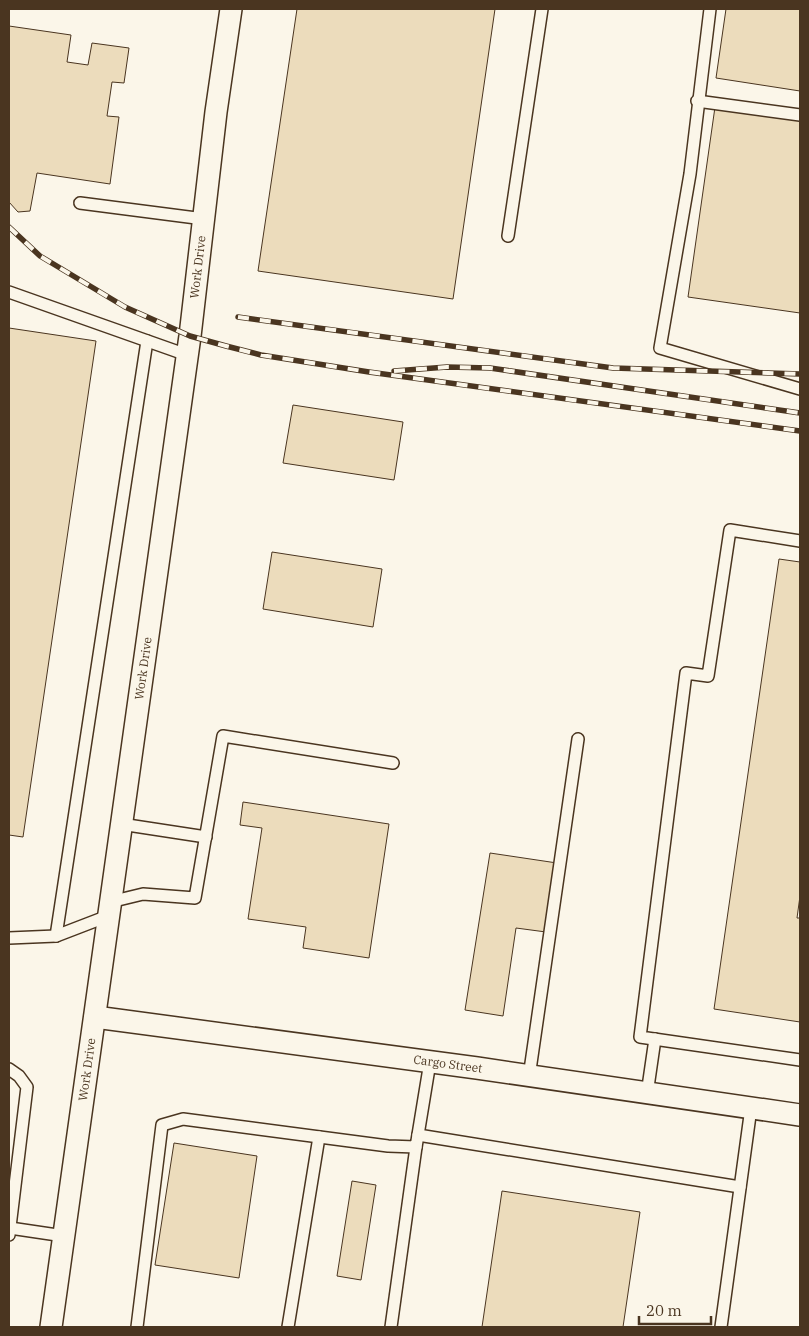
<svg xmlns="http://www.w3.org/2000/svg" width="809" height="1336" font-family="'IBM Plex Serif',serif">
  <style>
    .building { fill: #ecdcbc; stroke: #4a3520 }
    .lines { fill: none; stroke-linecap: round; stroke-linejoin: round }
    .service-casing { stroke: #4a3520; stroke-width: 14 }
    .minor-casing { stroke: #4a3520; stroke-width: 24 }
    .service { stroke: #fbf6e9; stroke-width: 11 }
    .minor { stroke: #fbf6e9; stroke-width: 21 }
    .rail-casing { stroke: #4a3520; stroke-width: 5.5 }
    .rail { stroke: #fbf6e9; stroke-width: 4; stroke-dasharray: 11; stroke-linecap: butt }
    .labels { text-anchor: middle; stroke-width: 4; stroke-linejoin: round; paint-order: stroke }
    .street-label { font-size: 12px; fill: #4a3520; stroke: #fbf6e9 }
  </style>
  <rect width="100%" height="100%" fill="#fbf6e9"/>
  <!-- building -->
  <g class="building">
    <polygon points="297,9 495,9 453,299 258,271"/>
    <polygon points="726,9 800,9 800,91 716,78"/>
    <polygon points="9,26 71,35 67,62 88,65 92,43 129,48 124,83 112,82 107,116 119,117 110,184 37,173 30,211 18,212 9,202"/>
    <polygon points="715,107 800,119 800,313 688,297"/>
    <polygon points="9,328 96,341 23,837 9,835"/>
    <polygon points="293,405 403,422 394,480 283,463"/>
    <polygon points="272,552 382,569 373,627 263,609"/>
    <polygon points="779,559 800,562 800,896 797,918 800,918 800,1022 714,1009"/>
    <polygon points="243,802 389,824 369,958 303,948 306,927 248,919 262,828 240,825"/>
    <polygon points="490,853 557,863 546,932 516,928 503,1016 465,1010"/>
    <polygon points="174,1143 257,1156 239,1278 155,1265"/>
    <polygon points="352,1181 376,1185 361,1280 337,1276"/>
    <polygon points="502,1191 640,1212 623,1327 482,1327"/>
  </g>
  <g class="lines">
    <!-- service casing -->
    <g class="service-casing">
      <g id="service">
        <polyline points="710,9 690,174 660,348 800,389"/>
        <polyline points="697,101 800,115"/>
        <polyline points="80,203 204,219"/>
        <polyline points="508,236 542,9"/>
        <polyline points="9,292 187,355"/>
        <polyline points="800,541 730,530 708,676 686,673 640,1037 800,1060"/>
        <polyline points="121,824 206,837"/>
        <polyline points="110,902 143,894 195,898 223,736 393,763"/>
        <polyline points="56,936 147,341"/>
        <polyline points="9,938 56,936 108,916"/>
        <polyline points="9,1069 19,1076 27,1087 9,1235"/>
        <polyline points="529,1077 578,739"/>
        <polyline points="647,1094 655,1039"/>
        <polyline points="418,1135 740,1187"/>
        <polyline points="10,1228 64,1236"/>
        <polyline points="137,1327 162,1125 183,1119 388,1146 416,1147 430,1062"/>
        <polyline points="288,1327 319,1137"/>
        <polyline points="391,1327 416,1147"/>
        <polyline points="721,1327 751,1108"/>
      </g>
    </g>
    <!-- minor casing -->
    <g class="minor-casing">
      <g id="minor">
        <path id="s1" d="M95,1017L477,1068L800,1115"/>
        <path id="s2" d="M51,1327L190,336L216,112L231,9"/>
      </g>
    </g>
    <!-- service -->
    <use href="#service" class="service"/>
    <!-- minor -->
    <use href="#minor" class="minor"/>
    <!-- rail casing -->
    <g class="rail-casing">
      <g id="rail">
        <polyline points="9,227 40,256 125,307 190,336 226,346 261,355 369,372 800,431"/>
        <polyline points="238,317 613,368 800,374"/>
        <polyline points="394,371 447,367 490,368 800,413"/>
      </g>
    </g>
    <!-- rail -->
    <use href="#rail" class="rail"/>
  </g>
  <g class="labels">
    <!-- street labels -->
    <g class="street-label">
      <text dy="4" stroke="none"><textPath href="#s2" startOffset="1070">Work Drive</textPath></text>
      <text dy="4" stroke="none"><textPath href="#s2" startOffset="665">Work Drive</textPath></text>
      <text dy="4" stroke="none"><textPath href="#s1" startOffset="356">Cargo Street</textPath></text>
      <text dy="4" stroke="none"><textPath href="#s2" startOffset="260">Work Drive</textPath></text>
    </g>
  </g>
  <!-- border -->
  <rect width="809" height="1336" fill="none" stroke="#4a3520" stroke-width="20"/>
  <!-- scale -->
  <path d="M639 1316v8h72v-8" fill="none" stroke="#4a3520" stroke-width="2.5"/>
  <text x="646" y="1316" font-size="15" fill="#4a3520" stroke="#fbf6e9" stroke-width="4" paint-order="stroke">20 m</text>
</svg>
